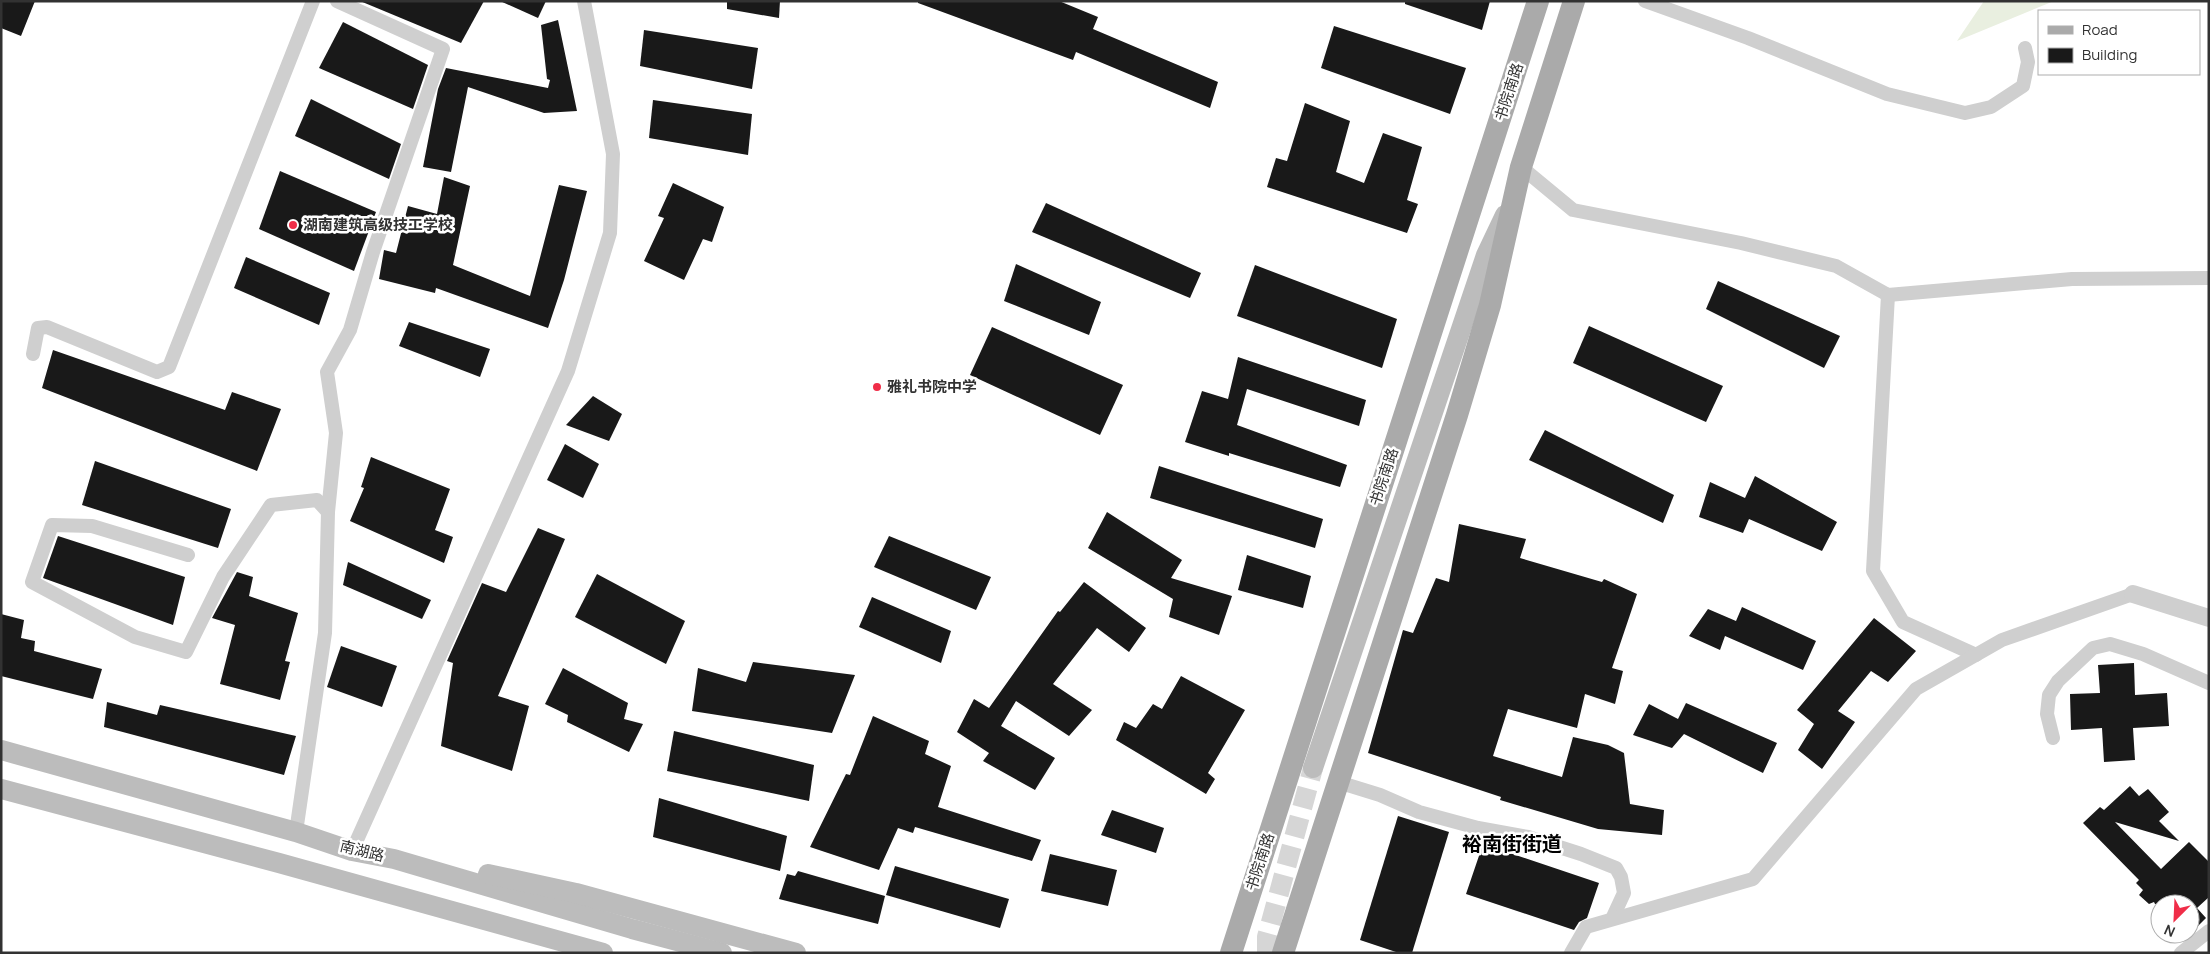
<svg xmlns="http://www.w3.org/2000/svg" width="2210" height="954" font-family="Manrope,'Noto Sans SC',sans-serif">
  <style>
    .green { fill: #e9efe0 }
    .building { fill: #191919 }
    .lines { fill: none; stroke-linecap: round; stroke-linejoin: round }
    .secondary-tunnel { stroke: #d6d6d6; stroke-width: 20; stroke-dasharray: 20 10; stroke-linecap: butt }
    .minor { stroke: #cfcfcf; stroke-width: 14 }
    .tertiary { stroke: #cfcfcf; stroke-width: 18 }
    .secondary { stroke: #bcbcbc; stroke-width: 20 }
    .primary { stroke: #aaa; stroke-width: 22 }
    .poi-dot { fill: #f02d48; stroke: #fff; stroke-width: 2 }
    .labels { text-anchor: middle; stroke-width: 5; stroke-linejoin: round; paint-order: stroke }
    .street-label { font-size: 15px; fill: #323232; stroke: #fff }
    .poi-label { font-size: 15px; font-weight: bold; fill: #323232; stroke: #fff; text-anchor: start }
    .district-label { font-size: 20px; font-weight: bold; fill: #000; stroke: #fff }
  </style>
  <rect width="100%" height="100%" fill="#fff"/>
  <!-- green -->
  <polygon class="green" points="1984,1 2054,1 1957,41"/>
  <!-- building -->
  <g class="building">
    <polygon points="1,1 35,1 21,36 1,28"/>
    <polygon points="360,1 484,1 461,43"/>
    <polygon points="500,1 546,1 538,18"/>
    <polygon points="727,1 780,1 779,18 727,9"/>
    <polygon points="918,1 1059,1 1098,17 1093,29 1218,82 1210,108 1076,52 1073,60 918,3"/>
    <polygon points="1405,1 1490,1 1482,30 1405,4"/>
    <polygon points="558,20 577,111 544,113 468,87 451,172 423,167 438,89 446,68 548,88 550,80 547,79 541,25"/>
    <polygon points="343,22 428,65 413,109 319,68"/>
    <polygon points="1334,26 1466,68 1450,114 1321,68"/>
    <polygon points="644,30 758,48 752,89 640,66"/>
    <polygon points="311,99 401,144 389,179 295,136"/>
    <polygon points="653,100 752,114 748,155 649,138"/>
    <polygon points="1305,103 1350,121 1336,172 1364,183 1383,133 1422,147 1407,200 1418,204 1407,233 1267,187 1276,158 1287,161"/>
    <polygon points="280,171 376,212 354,271 259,229"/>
    <polygon points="444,177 470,186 453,265 530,296 559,185 587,191 564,280 548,328 436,288 435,293 379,279 384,250 396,253 408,206 437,214"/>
    <polygon points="673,183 724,207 712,242 703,239 684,280 644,261 664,218 658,216"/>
    <polygon points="1046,203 1201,273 1190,298 1032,232"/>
    <polygon points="246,257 330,293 319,325 234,288"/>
    <polygon points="1016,264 1101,302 1089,335 1004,301"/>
    <polygon points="1255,265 1397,319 1382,368 1237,316"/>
    <polygon points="1718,281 1840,336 1824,368 1706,309"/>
    <polygon points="409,322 490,349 480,377 399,346"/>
    <polygon points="1589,326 1723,386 1706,422 1573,363"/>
    <polygon points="992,327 1123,385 1100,435 970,375"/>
    <polygon points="53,350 225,410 232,392 281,409 257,471 42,388"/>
    <polygon points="1238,357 1366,400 1359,426 1247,389 1237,425 1347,465 1340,487 1229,453 1229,456 1185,442 1202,391 1228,399"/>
    <polygon points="593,396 622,414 609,441 566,425"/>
    <polygon points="1545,430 1674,495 1663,523 1529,460"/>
    <polygon points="565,444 599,464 583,498 547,480"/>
    <polygon points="371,457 450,489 435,530 453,537 444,563 350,521 364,488 361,487"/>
    <polygon points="95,461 231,509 218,548 82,505"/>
    <polygon points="1159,466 1323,519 1315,548 1150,498"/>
    <polygon points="1755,476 1837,522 1822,551 1749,519 1743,533 1699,517 1710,482 1745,498"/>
    <polygon points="1107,512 1182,560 1171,578 1232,596 1219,635 1169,617 1173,599 1088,548"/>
    <polygon points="1459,524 1526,539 1520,558 1602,582 1604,579 1637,594 1612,668 1623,671 1615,704 1585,694 1577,728 1508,709 1493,756 1562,777 1573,737 1608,745 1624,753 1630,804 1664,810 1662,835 1598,829 1500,800 1501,797 1368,753 1403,630 1413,633 1436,578 1449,582"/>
    <polygon points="538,528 565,539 498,696 529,706 512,771 441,746 453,663 447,661 482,583 506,592"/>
    <polygon points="58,536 185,577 173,625 43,578"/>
    <polygon points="889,536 991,577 976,610 874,567"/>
    <polygon points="1247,555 1311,576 1303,608 1238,590"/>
    <polygon points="348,562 431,600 422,619 343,585"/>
    <polygon points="237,572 253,577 249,596 298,613 285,661 290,662 280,700 220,684 235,625 212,618"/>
    <polygon points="597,574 685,621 666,664 575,617"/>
    <polygon points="1084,582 1146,628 1129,652 1097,628 1053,684 1092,710 1069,736 1016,701 1001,726 1055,758 1035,790 983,761 989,753 957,732 974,699 989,708 1058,611 1060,612"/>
    <polygon points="872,597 951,631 941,663 859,627"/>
    <polygon points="1742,607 1816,641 1803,670 1725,636 1720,650 1689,636 1708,609 1736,621"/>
    <polygon points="1,614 24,620 21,638 35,641 34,651 102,669 93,699 1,676"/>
    <polygon points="1874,618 1916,651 1888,682 1871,671 1838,711 1855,722 1822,769 1798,750 1814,724 1797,710"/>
    <polygon points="341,646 397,666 382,707 327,687"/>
    <polygon points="753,662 855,675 832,733 692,711 698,668 746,682"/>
    <polygon points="2134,663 2135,695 2167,693 2169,726 2133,728 2135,760 2104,762 2102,728 2071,730 2070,694 2100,693 2098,665"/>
    <polygon points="563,668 628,703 624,719 643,724 629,752 567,722 568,715 545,704"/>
    <polygon points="1181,676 1245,710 1208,773 1215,779 1206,794 1116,740 1124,722 1136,728 1153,704 1162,709"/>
    <polygon points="107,702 157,715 160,705 296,736 284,775 104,727"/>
    <polygon points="1686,703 1777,743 1763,773 1684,734 1672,748 1633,735 1649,704 1678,719"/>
    <polygon points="873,716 929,741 925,754 951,766 938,807 1041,840 1032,861 915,827 913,833 898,828 879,870 810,847 846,774 850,775"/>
    <polygon points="674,731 814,765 809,801 667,771"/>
    <polygon points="2130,786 2139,796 2148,789 2169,812 2159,821 2179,841 2115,822 2161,869 2189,842 2209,862 2209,897 2197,908 2206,918 2190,934 2190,904 2155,904 2154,902 2149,904 2139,895 2143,890 2136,883 2139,880 2083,823 2100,807 2104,810"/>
    <polygon points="659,798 787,836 780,871 653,837"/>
    <polygon points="1112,810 1164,828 1156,853 1101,835"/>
    <polygon points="1398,816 1449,832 1412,953 1399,953 1360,940"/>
    <polygon points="1483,844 1599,883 1587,918 1579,922 1574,930 1466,894"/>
    <polygon points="1050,854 1117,870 1108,906 1041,891"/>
    <polygon points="895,866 1009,899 1000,928 886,895"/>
    <polygon points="798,871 885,896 878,924 779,899 787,874 795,876"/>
  </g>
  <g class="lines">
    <!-- secondary-tunnel -->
    <polyline class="secondary-tunnel" points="1267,953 1267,937 1313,768"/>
    <!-- minor -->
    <g class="minor">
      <polyline points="1645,1 1748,38 1887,94 1965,113 1991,107 2023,86 2028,62 2025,48"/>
      <polyline points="1521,167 1573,210 1741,243 1836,266 1888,295 2072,279 2209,278"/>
      <polyline points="1888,295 1873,571 1903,622 1976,655"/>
      <polyline points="33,354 38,328 47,327 157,372 169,367 313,1"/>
      <polyline points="328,512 336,433 327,372 350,330 373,252 443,49 337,1"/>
      <polyline points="188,555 92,526 52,525 32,582 135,637 186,652 223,577 271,505 317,500 328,512 325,633 296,832"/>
      <polyline points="2053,738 2047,714 2049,695 2058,681 2093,648 2110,644 2143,654 2209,683"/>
      <polyline points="1338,782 1380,795 1419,812 1478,828 1528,837 1581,854 1616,868 1621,877 1624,893 1612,919"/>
      <polyline points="352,851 568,371 610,233 613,154 584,1"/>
      <polyline points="1571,953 1586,927 1753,879 1916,689 2002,640 2133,594"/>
      <polyline points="2181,953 2209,931"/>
    </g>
    <!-- tertiary -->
    <polyline class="tertiary" points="2133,594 2209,618"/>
    <!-- secondary -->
    <g class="secondary">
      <polyline points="1,750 296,832 352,851 394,859 632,929 722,953"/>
      <polyline points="1313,768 1486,255 1505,215"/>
      <polyline points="1,789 279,863 603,953"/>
      <polyline points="488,874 576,893 796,953"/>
    </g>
    <!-- primary -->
    <g class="primary">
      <polyline points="1231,953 1538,1"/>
      <polyline points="1283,953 1457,415 1490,305 1521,167 1574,1"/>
    </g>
  </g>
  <!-- markers -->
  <g class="poi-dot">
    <circle cx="293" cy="225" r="5"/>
    <circle cx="877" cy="387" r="5"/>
  </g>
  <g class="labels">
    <!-- street labels -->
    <g class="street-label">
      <text transform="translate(1509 92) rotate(-72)" y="5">书院南路</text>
      <text transform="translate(1384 477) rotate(-72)" y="5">书院南路</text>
      <text transform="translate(362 851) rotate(14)" y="5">南湖路</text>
      <text transform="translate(1260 862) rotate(-72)" y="5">书院南路</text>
    </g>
    <!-- poi labels -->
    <g class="poi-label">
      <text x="303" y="230">湖南建筑高级技工学校</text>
      <text x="887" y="392">雅礼书院中学</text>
    </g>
    <!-- district labels -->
    <g class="district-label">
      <text x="1512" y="851">裕南街街道</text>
    </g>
  </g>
  <!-- border -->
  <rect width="2210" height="954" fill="none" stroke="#323232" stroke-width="5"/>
  <!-- legend -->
  <rect x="2038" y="10" width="162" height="65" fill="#ffffff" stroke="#adadad"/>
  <rect x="2048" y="26" width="25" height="8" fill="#aaaaaa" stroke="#adadad"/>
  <text x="2082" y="35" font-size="15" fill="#323232">Road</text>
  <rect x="2048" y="48" width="25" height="15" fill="#191919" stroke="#adadad"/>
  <text x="2082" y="60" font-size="15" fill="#323232">Building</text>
  <!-- north arrow -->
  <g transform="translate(2175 919) rotate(204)"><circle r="24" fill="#ffffff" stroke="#adadad"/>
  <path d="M0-4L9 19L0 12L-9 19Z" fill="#f02d48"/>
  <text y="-8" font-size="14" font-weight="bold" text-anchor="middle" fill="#323232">N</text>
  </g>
</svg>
